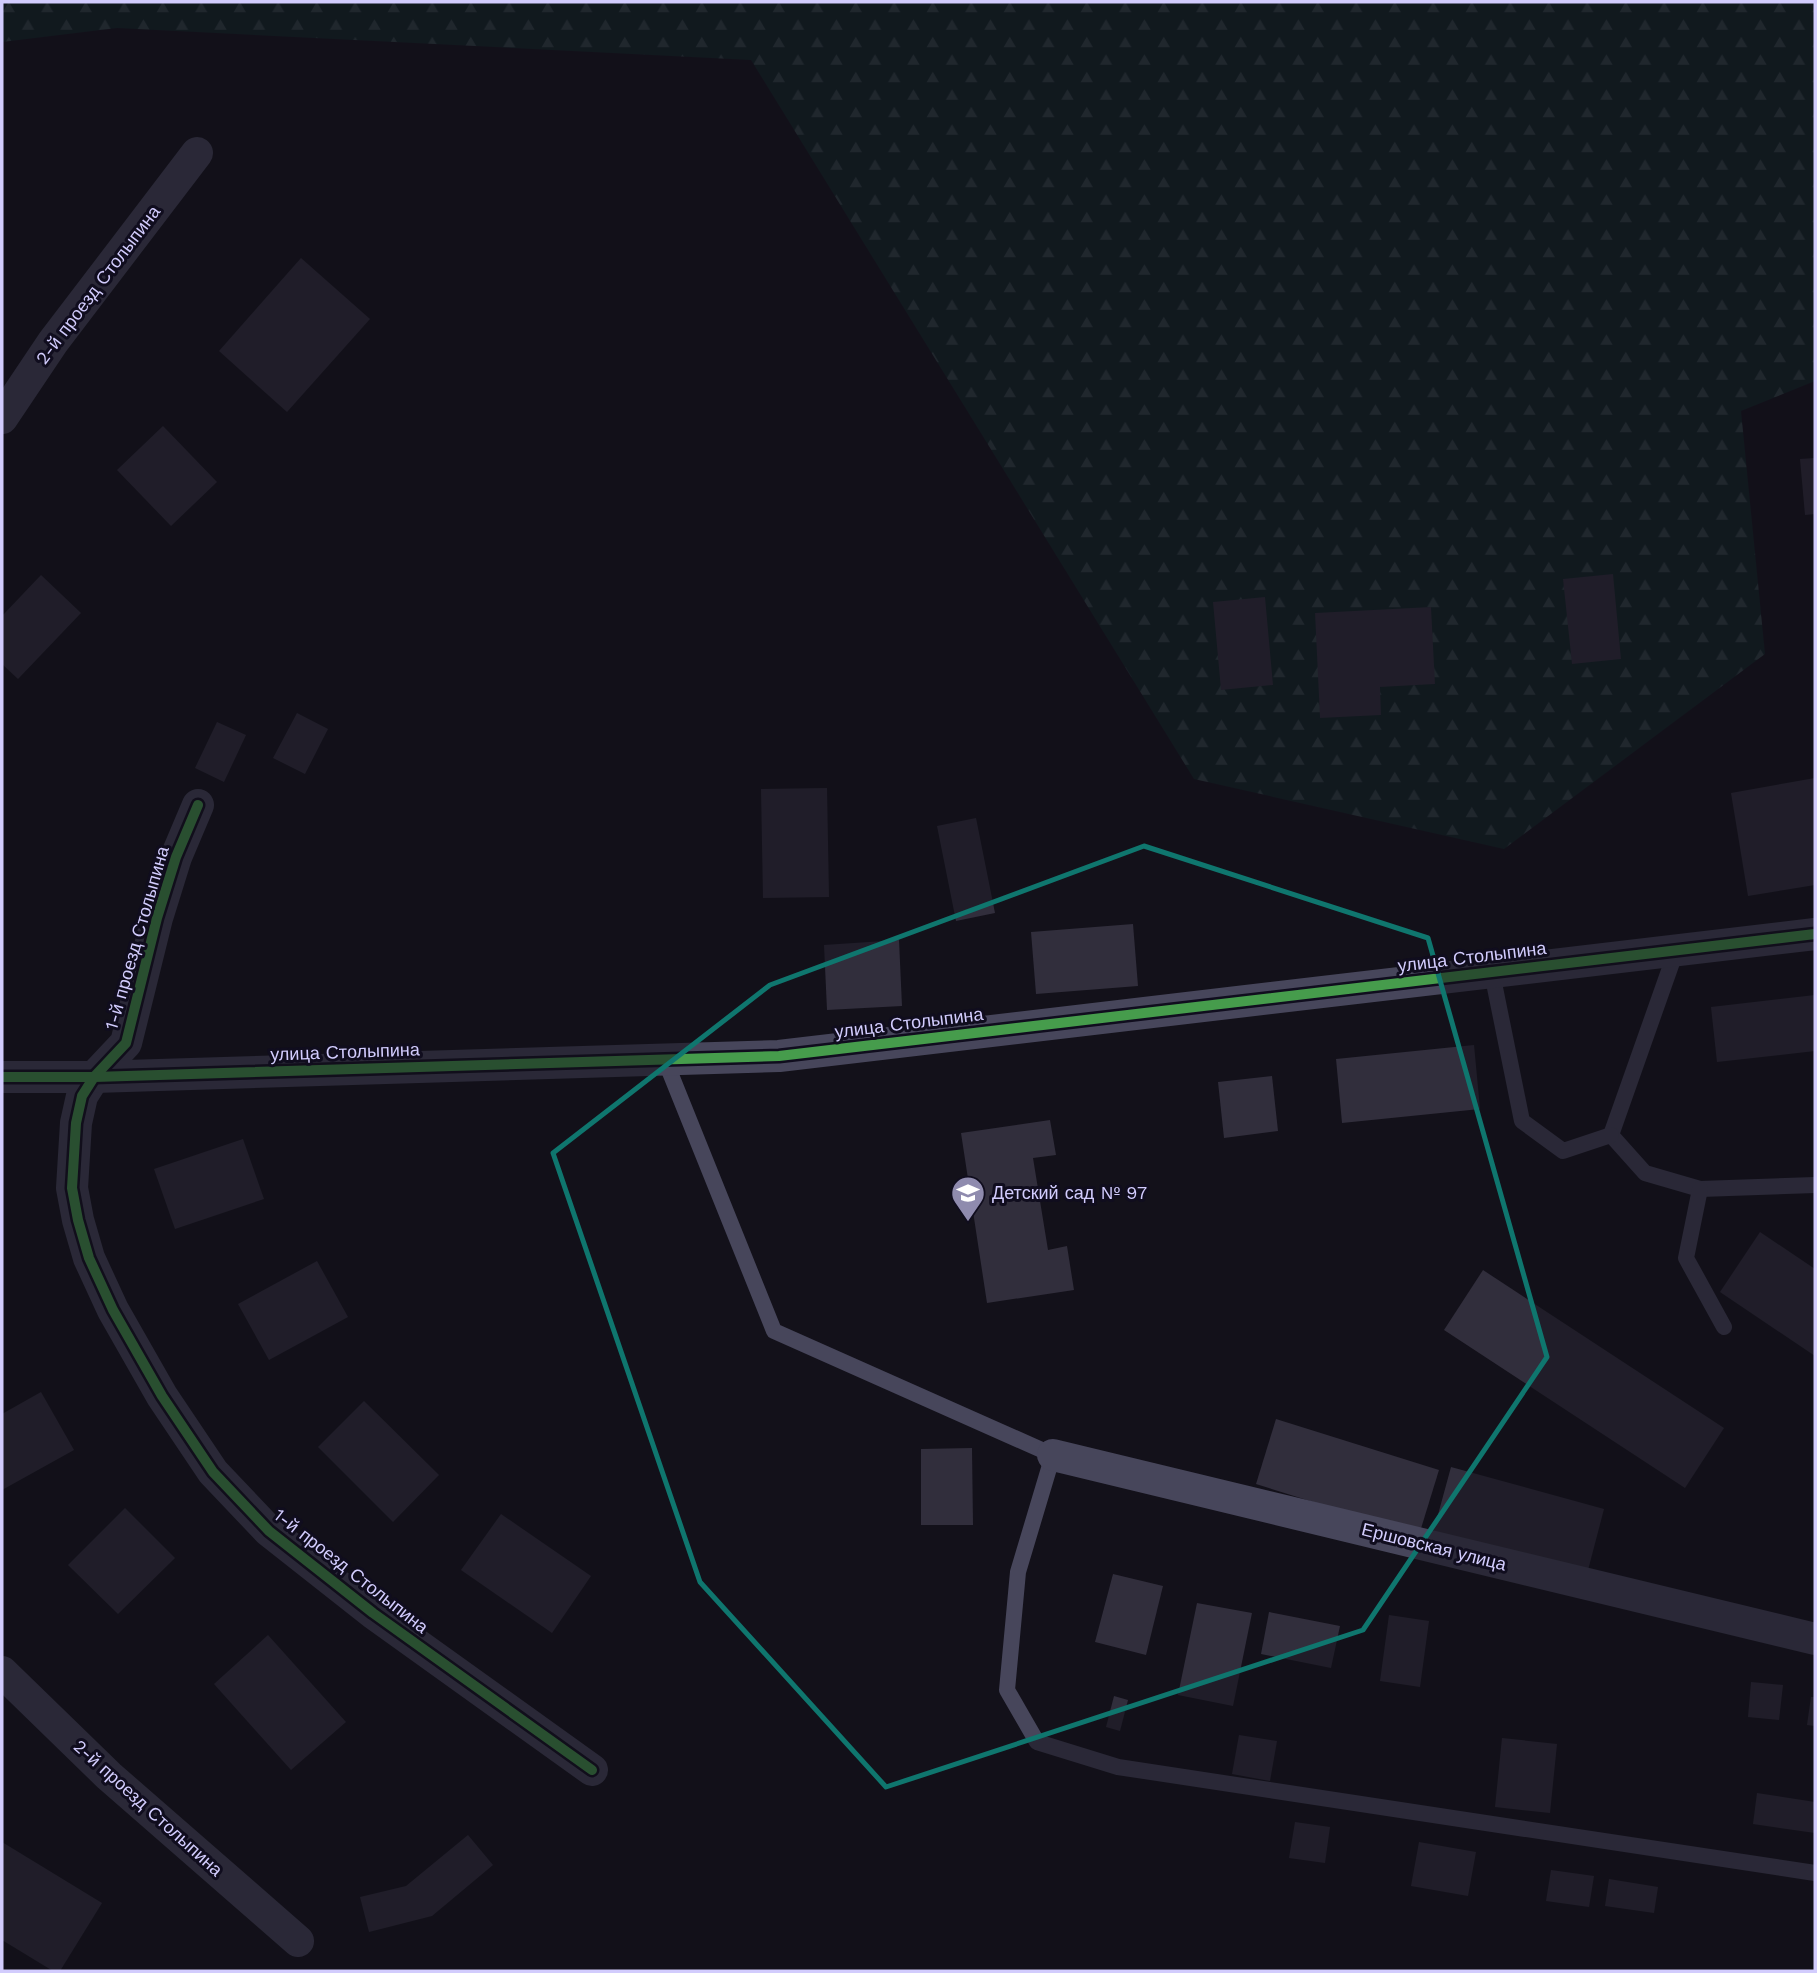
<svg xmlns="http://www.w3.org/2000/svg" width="1817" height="1973" font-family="'Work Sans',sans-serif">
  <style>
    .forest { fill: url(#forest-firs) }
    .building { fill: #312e3c }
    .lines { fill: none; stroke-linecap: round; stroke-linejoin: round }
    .lane { stroke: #47465b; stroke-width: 16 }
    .street { stroke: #47465b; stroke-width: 32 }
    .cycleway-casing { stroke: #100d1e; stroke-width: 15 }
    .cycleway { stroke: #469c4c; stroke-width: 10 }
    .marked { fill: none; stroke: #0f766e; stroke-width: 5; stroke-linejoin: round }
    .labels { text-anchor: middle; stroke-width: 6; stroke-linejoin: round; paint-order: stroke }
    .street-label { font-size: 18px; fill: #d2ccfd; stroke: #100d1e }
    .poi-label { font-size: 18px; fill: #d2ccfd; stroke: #100d1e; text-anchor: start }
  </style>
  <defs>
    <pattern id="forest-firs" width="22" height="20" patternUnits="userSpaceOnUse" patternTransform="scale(1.75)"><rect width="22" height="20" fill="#102425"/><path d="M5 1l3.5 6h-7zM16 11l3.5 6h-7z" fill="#324346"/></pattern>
  </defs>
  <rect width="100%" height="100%" fill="#13111a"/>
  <!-- forest -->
  <polygon class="forest" points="2,2 1815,2 1815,381 1741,411 1765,654 1504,849 1194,779 751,60 117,28 2,42"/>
  <!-- building -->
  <g class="building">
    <polygon points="301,258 370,319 287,412 219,351"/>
    <polygon points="163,426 217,482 171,526 117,470"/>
    <polygon points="1815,458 1815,514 1805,515 1800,459"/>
    <polygon points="1613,574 1621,659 1572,664 1563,579"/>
    <polygon points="41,575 81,613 18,679 2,664 2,616"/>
    <polygon points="1265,597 1273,685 1221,690 1213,602"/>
    <polygon points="1431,607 1435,684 1380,687 1381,715 1320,718 1315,613"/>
    <polygon points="297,713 328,729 305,774 273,758"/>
    <polygon points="217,722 246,735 224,782 195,768"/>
    <polygon points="1815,778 1815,885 1748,896 1731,793"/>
    <polygon points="827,788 829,897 763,898 761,789"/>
    <polygon points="976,818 995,913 956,921 937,826"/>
    <polygon points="1133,924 1138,986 1036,994 1031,932"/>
    <polygon points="899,940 902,1006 827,1010 824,945"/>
    <polygon points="1815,995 1815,1051 1717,1062 1711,1007"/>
    <polygon points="1474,1045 1480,1109 1342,1123 1336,1059"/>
    <polygon points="1272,1076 1278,1131 1224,1138 1218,1082"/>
    <polygon points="1050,1120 1056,1155 1033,1158 1048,1250 1067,1246 1074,1290 987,1303 961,1133"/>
    <polygon points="243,1139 264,1199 175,1229 154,1169"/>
    <polygon points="1760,1232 1815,1269 1815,1356 1720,1292"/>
    <polygon points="317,1261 348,1317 269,1360 238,1304"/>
    <polygon points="1483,1270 1724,1428 1685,1488 1444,1330"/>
    <polygon points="41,1392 74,1450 2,1490 2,1414"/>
    <polygon points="364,1401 439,1475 393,1522 318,1447"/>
    <polygon points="1276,1419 1439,1470 1419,1535 1256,1484"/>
    <polygon points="972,1448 973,1525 921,1525 921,1449"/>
    <polygon points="1451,1467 1604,1509 1587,1574 1433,1533"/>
    <polygon points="125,1508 175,1558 118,1614 68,1565"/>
    <polygon points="501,1514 591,1576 552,1633 461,1570"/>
    <polygon points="1113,1574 1163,1586 1146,1655 1095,1642"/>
    <polygon points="1197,1603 1252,1613 1233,1706 1178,1695"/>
    <polygon points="1269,1612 1340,1626 1331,1668 1261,1654"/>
    <polygon points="1389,1615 1429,1621 1420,1687 1380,1681"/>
    <polygon points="268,1635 346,1722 291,1770 214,1684"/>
    <polygon points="1751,1682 1783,1685 1779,1720 1748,1717"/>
    <polygon points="1114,1696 1128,1700 1120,1731 1106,1727"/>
    <polygon points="1811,1697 1815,1697 1815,1726 1807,1725"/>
    <polygon points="1239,1735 1277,1741 1270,1781 1232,1774"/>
    <polygon points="1502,1738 1557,1744 1550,1813 1495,1807"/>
    <polygon points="1757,1793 1815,1802 1815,1833 1753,1824"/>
    <polygon points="1295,1822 1330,1827 1325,1863 1289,1858"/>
    <polygon points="468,1835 493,1865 432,1916 369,1932 360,1897 406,1886"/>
    <polygon points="2,1842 102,1903 60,1971 53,1971 2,1940"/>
    <polygon points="1419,1842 1476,1852 1468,1896 1411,1886"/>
    <polygon points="1551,1870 1594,1876 1589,1907 1546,1901"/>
    <polygon points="1609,1879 1658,1887 1654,1913 1605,1906"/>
  </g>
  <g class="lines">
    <!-- lane -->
    <g class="lane">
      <polyline points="1676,951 1611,1135 1645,1173 1700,1189 1815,1185"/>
      <polyline points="1492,973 1522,1121 1563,1151 1611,1135"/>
      <polyline points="665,1060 774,1331 1053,1455 1018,1572 1007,1690 1037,1742 1118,1767 1815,1873"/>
      <polyline points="1700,1189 1686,1258 1724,1327"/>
    </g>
    <!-- street -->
    <g class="street">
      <polyline points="2,418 53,342 197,153"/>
      <polyline points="198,805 176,857 157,918 126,1043 94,1077 82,1096 76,1123 72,1188 78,1220 89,1258 113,1310 162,1396 213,1472 269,1531 373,1613 592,1770"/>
      <polyline points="2,1077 94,1077 779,1056 1815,934"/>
      <polyline points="1053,1455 1815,1639"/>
      <polyline points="2,1672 109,1776 298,1941"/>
    </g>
    <!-- cycleway casing -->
    <g class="cycleway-casing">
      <g id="cycleway">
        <polyline points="198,805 176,857 157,918 126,1043 94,1077 82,1096 76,1123 72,1188 78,1220 89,1258 113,1310 162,1396 213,1472 269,1531 373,1613 592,1770"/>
        <polyline points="2,1077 94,1077 779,1056 1815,934"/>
      </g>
    </g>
    <!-- cycleway -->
    <use href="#cycleway" class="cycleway"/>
  </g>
  <!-- marked area -->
  <path d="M0 0H1817V1973H0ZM1144,846L1428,938L1547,1357L1363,1630L886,1787L700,1582L553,1153L770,985Z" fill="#13111a" fill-opacity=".55" fill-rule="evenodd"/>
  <path class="marked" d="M1144,846L1428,938L1547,1357L1363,1630L886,1787L700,1582L553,1153L770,985Z"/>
  <!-- icons -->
  <defs>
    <g id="school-pin" transform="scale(1.75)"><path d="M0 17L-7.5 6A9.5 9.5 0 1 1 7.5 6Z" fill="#8f8bae" stroke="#100d1e"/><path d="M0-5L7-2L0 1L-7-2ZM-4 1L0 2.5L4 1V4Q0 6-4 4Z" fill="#fff"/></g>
  </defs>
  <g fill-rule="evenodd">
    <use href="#school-pin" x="968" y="1193"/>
  </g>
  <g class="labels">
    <!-- street labels -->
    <g class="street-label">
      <text transform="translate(98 285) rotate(-53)" y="6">2-й проезд Столыпина</text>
      <text transform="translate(137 938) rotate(-74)" y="6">1-й проезд Столыпина</text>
      <text transform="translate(1472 957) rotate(-7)" y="6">улица Столыпина</text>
      <text transform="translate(909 1023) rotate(-7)" y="6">улица Столыпина</text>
      <text transform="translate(345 1052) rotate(-2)" y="6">улица Столыпина</text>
      <text transform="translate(1434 1547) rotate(14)" y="6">Ершовская улица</text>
      <text transform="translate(351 1571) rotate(38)" y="6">1-й проезд Столыпина</text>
      <text transform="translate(148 1808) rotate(42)" y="6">2-й проезд Столыпина</text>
    </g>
    <!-- poi labels -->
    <g class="poi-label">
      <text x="992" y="1199">Детский сад № 97</text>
    </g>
  </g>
  <!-- border -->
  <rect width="1817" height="1973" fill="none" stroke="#d2ccfd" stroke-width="7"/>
</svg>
